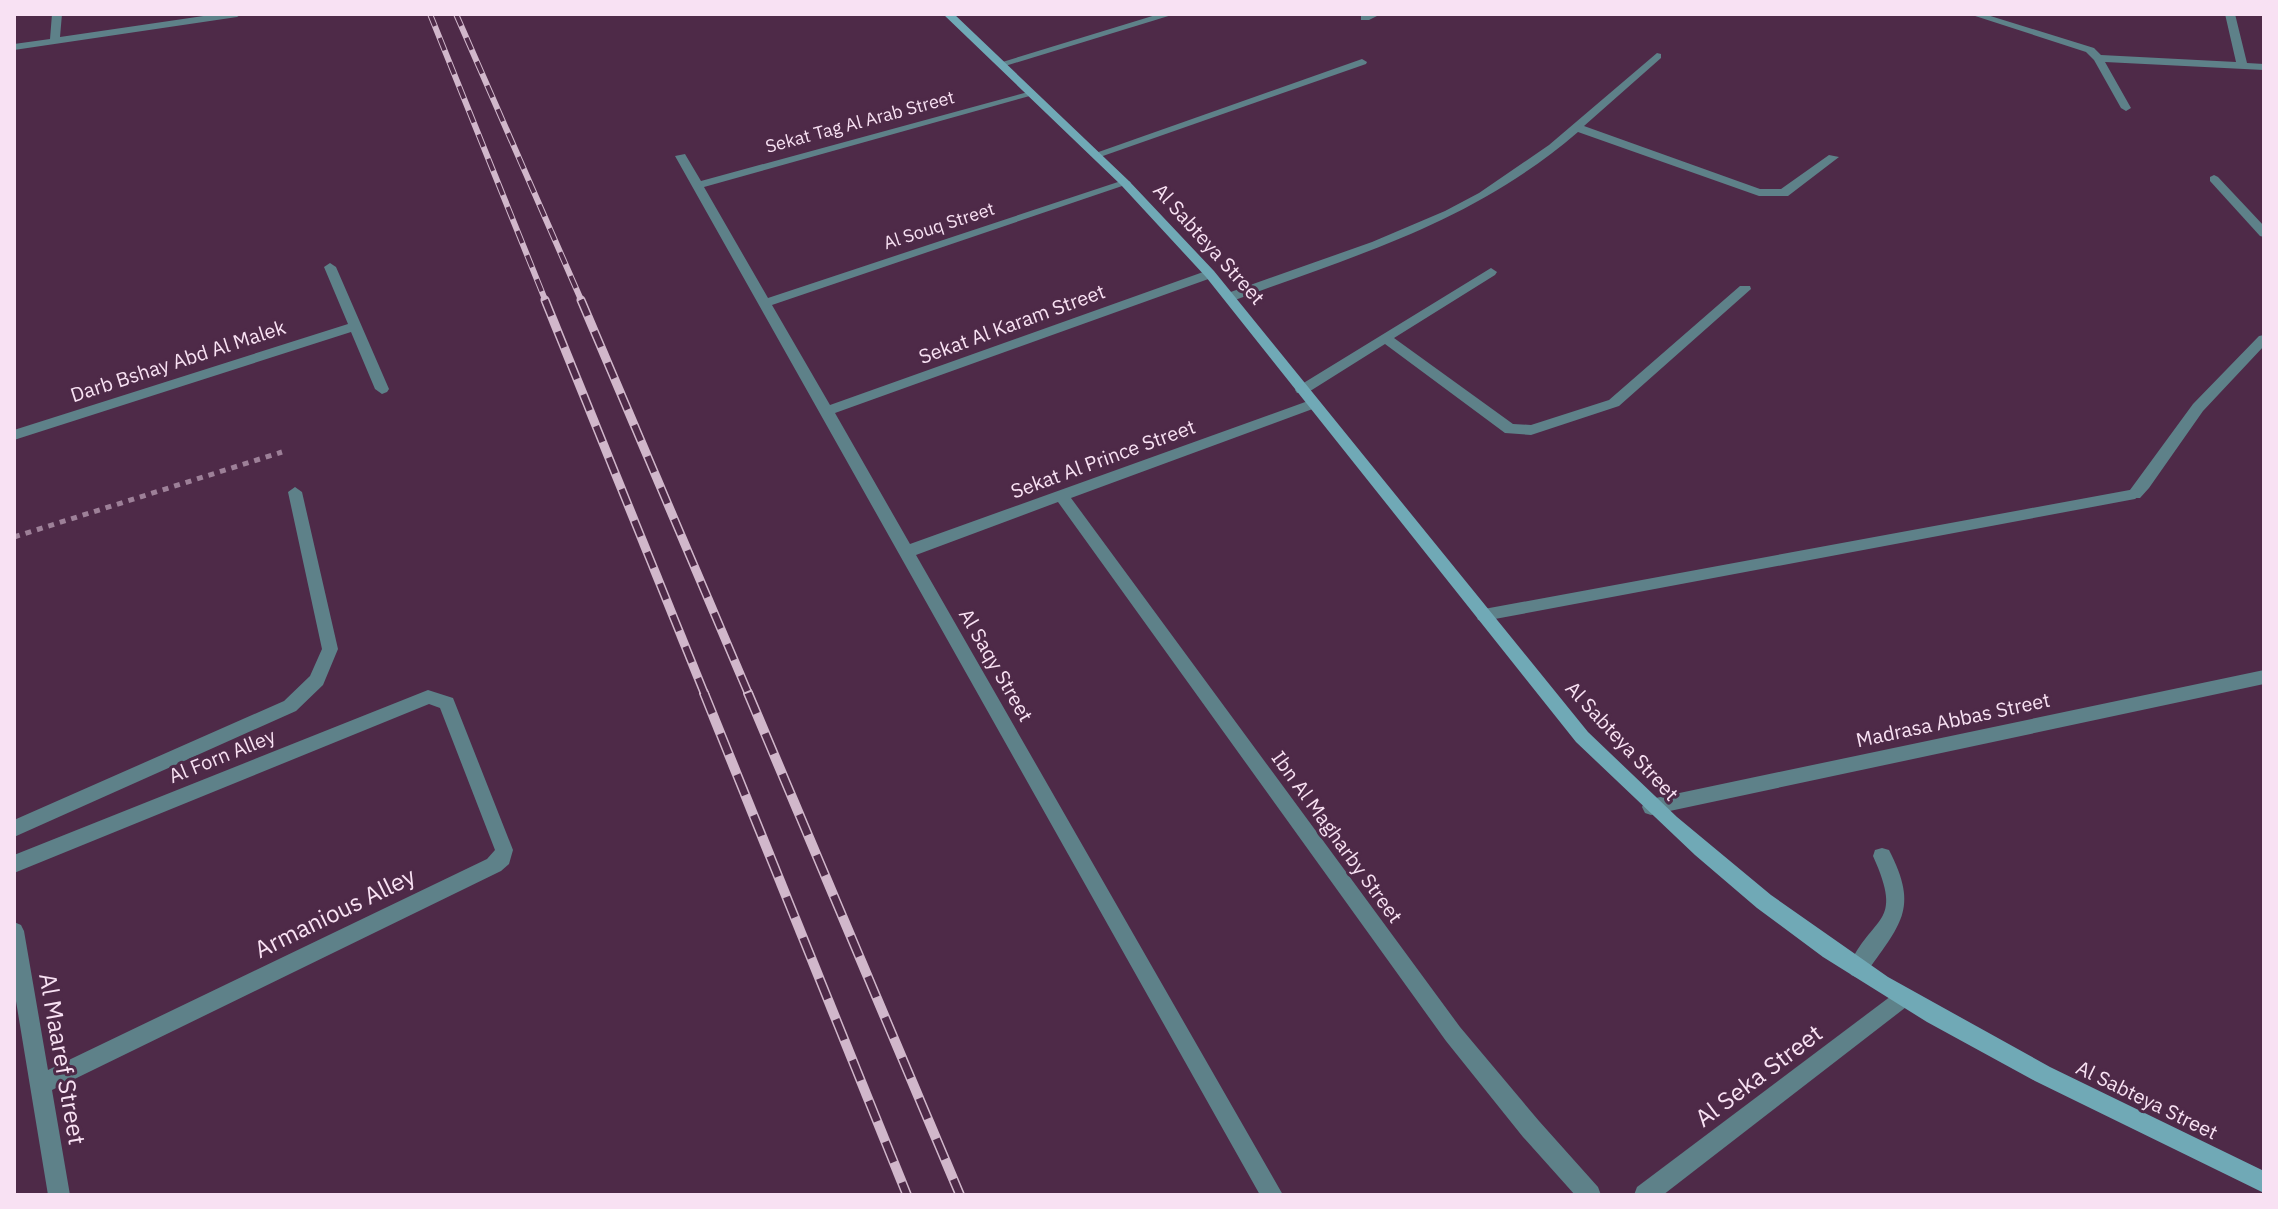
<svg xmlns="http://www.w3.org/2000/svg" width="2278" height="1209" font-family="'IBM Plex Sans',sans-serif">
  <style>
    .lines { fill: none; stroke-linecap: round; stroke-linejoin: round }
    .path { stroke: #9d8098; stroke-width: 5; stroke-dasharray: 6 6; stroke-linecap: butt }
    .lane { fill: #5e8189; fill-rule: evenodd }
    .street { fill: #5e8189; fill-rule: evenodd }
    .secondary { fill: #70a9b6; fill-rule: evenodd }
    .rail-far2-casing { stroke: #d1b7cb; stroke-width: 6 }
    .rail-far1-casing { stroke: #d1b7cb; stroke-width: 9 }
    .rail-casing { stroke: #d1b7cb; stroke-width: 10 }
    .rail-far2 { stroke: #4e2a48; stroke-width: 4; stroke-dasharray: 13; stroke-linecap: butt }
    .rail-far1 { stroke: #4e2a48; stroke-width: 6; stroke-dasharray: 17; stroke-linecap: butt }
    .rail { stroke: #4e2a48; stroke-width: 7; stroke-dasharray: 22; stroke-linecap: butt }
    .labels { text-anchor: middle; stroke-width: 6; stroke-linejoin: round; paint-order: stroke }
    .far-street-label { font-size: 18px; fill: #f8e1f3; stroke: #4e2a48 }
    .street-label { font-size: 20px; fill: #f8e1f3; stroke: #4e2a48 }
    .near-street-label { font-size: 24px; fill: #f8e1f3; stroke: #4e2a48 }
  </style>
  <rect width="100%" height="100%" fill="#4e2a48"/>
  <g class="lines">
    <!-- path -->
    <polyline class="path" points="14,537 282,452"/>
    <!-- lane -->
    <g class="lane">
      <polygon points="1969,14 1984,14 2094,48 2101,55 2236,62 2225,14 2235,14 2247,63 2264,64 2264,70 2105,62 2131,108 2126,111 2121,108 2094,60 2086,52"/>
      <path d="M1657,53L1661,54V58L1584,126L1760,189H1781L1829,155L1839,157L1788,196H1759L1578,132C1473,222 1362,253 1235,300L1230,301L1224,297L1225,294L1372,242L1445,211L1479,193L1549,145Z"/>
      <polygon points="2214,175 2218,177 2264,226 2264,237 2260,236 2210,181 2210,177"/>
      <polygon points="1491,268 1497,272 1495,275 1394,338 1513,424 1531,425 1609,400 1740,286 1750,286 1751,289 1619,406 1531,435 1505,433 1385,344 1307,393 1297,393 1295,390 1297,387"/>
      <polygon points="2264,335 2264,346 2203,411 2149,488 2140,498 2130,498 2128,494 2130,490 2193,404 2259,336"/>
      <path d="M1882,848L1889,850C1920,910 1900,924 1865,975L1858,978L1851,975L1848,968C1872,913 1905,927 1873,856L1875,850Z"/>
    </g>
    <!-- street -->
    <g class="street">
      <polygon points="52,14 62,14 60,37 217,14 242,14 237,17 14,50 14,44 50,39"/>
      <polygon points="1159,14 1175,14 1005,66 996,64"/>
      <polygon points="1367,14 1381,14 1369,20 1361,20 1361,16"/>
      <polygon points="1362,59 1367,62 1366,64 1100,157 1090,155"/>
      <polygon points="1028,92 1037,94 704,187 768,298 1121,181 1129,181 1131,183 772,305 830,405 1206,271 1214,271 1214,277 835,413 910,544 1308,401 1318,401 1320,404 1318,407 1071,498 1460,1027 1539,1121 1598,1187 1601,1195 1575,1195 1523,1137 1446,1041 1058,502 916,555 1283,1195 1260,1195 675,156 685,154 701,181"/>
      <polygon points="330,263 336,267 389,389 387,392 382,394 375,389 351,332 14,440 14,430 348,324 324,267"/>
      <polygon points="295,487 302,492 338,649 323,685 296,711 14,837 14,820 284,701 310,676 322,649 288,492"/>
      <polygon points="2135,489 2142,494 2135,499 1484,621 1478,620 1476,615 1478,610 1484,609"/>
      <polygon points="2264,670 2264,684 1651,815 1645,813 1642,807 1645,801 1651,799"/>
      <polygon points="428,690 453,698 455,703 513,850 509,864 501,871 52,1090 70,1195 48,1195 14,989 14,922 21,925 24,931 48,1070 487,859 495,850 440,708 429,704 14,873 14,855"/>
      <polygon points="1903,987 1910,990 1913,997 1910,1004 1663,1195 1634,1195 1637,1187"/>
    </g>
    <!-- secondary -->
    <polygon class="secondary" points="943,14 954,14 1129,181 1214,271 1588,732 1677,817 1771,895 1888,977 2050,1067 2264,1171 2264,1193 2035,1081 1927,1022 1823,957 1757,908 1695,855 1576,742 1206,277 1121,185"/>
    <!-- rail-far2 casing -->
    <g class="rail-far2-casing">
      <g id="rail-far2">
        <polyline points="430,14 546,302"/>
        <polyline points="456,14 582,302"/>
      </g>
    </g>
    <!-- rail-far1 casing -->
    <g class="rail-far1-casing">
      <g id="rail-far1">
        <polyline points="545,300 705,695"/>
        <polyline points="581,300 749,695"/>
      </g>
    </g>
    <!-- rail casing -->
    <g class="rail-casing">
      <g id="rail">
        <polyline points="704,693 907,1195"/>
        <polyline points="748,693 960,1195"/>
      </g>
    </g>
    <!-- rail-far2 -->
    <use href="#rail-far2" class="rail-far2"/>
    <!-- rail-far1 -->
    <use href="#rail-far1" class="rail-far1"/>
    <!-- rail -->
    <use href="#rail" class="rail"/>
  </g>
  <g class="labels">
    <!-- far-street labels -->
    <g class="far-street-label">
      <text transform="translate(860 122) rotate(-15)" y="6">Sekat Tag Al Arab Street</text>
      <text transform="translate(939 226) rotate(-18)" y="6">Al Souq Street</text>
    </g>
    <!-- street labels -->
    <g class="street-label">
      <text transform="translate(1209 244) rotate(48)" y="7">Al Sabteya Street</text>
      <text transform="translate(1012 324) rotate(-20)" y="7">Sekat Al Karam Street</text>
      <text transform="translate(178 361) rotate(-18)" y="7">Darb Bshay Abd Al Malek</text>
      <text transform="translate(1103 459) rotate(-20)" y="7">Sekat Al Prince Street</text>
      <text transform="translate(996 665) rotate(60)" y="7">Al Saqy Street</text>
      <text transform="translate(1953 720) rotate(-12)" y="7">Madrasa Abbas Street</text>
      <text transform="translate(1622 741) rotate(47)" y="7">Al Sabteya Street</text>
      <text transform="translate(222 756) rotate(-22)" y="7">Al Forn Alley</text>
      <text transform="translate(1337 837) rotate(54)" y="7">Ibn Al Magharby Street</text>
      <text transform="translate(2147 1100) rotate(26)" y="7">Al Sabteya Street</text>
    </g>
    <!-- near-street labels -->
    <g class="near-street-label">
      <text transform="translate(335 913) rotate(-26)" y="8">Armanious Alley</text>
      <text transform="translate(62 1059) rotate(80)" y="8">Al Maaref Street</text>
      <text transform="translate(1759 1076) rotate(-37)" y="8">Al Seka Street</text>
    </g>
  </g>
  <!-- border -->
  <rect width="2278" height="1209" fill="none" stroke="#f8e1f3" stroke-width="32"/>
</svg>
